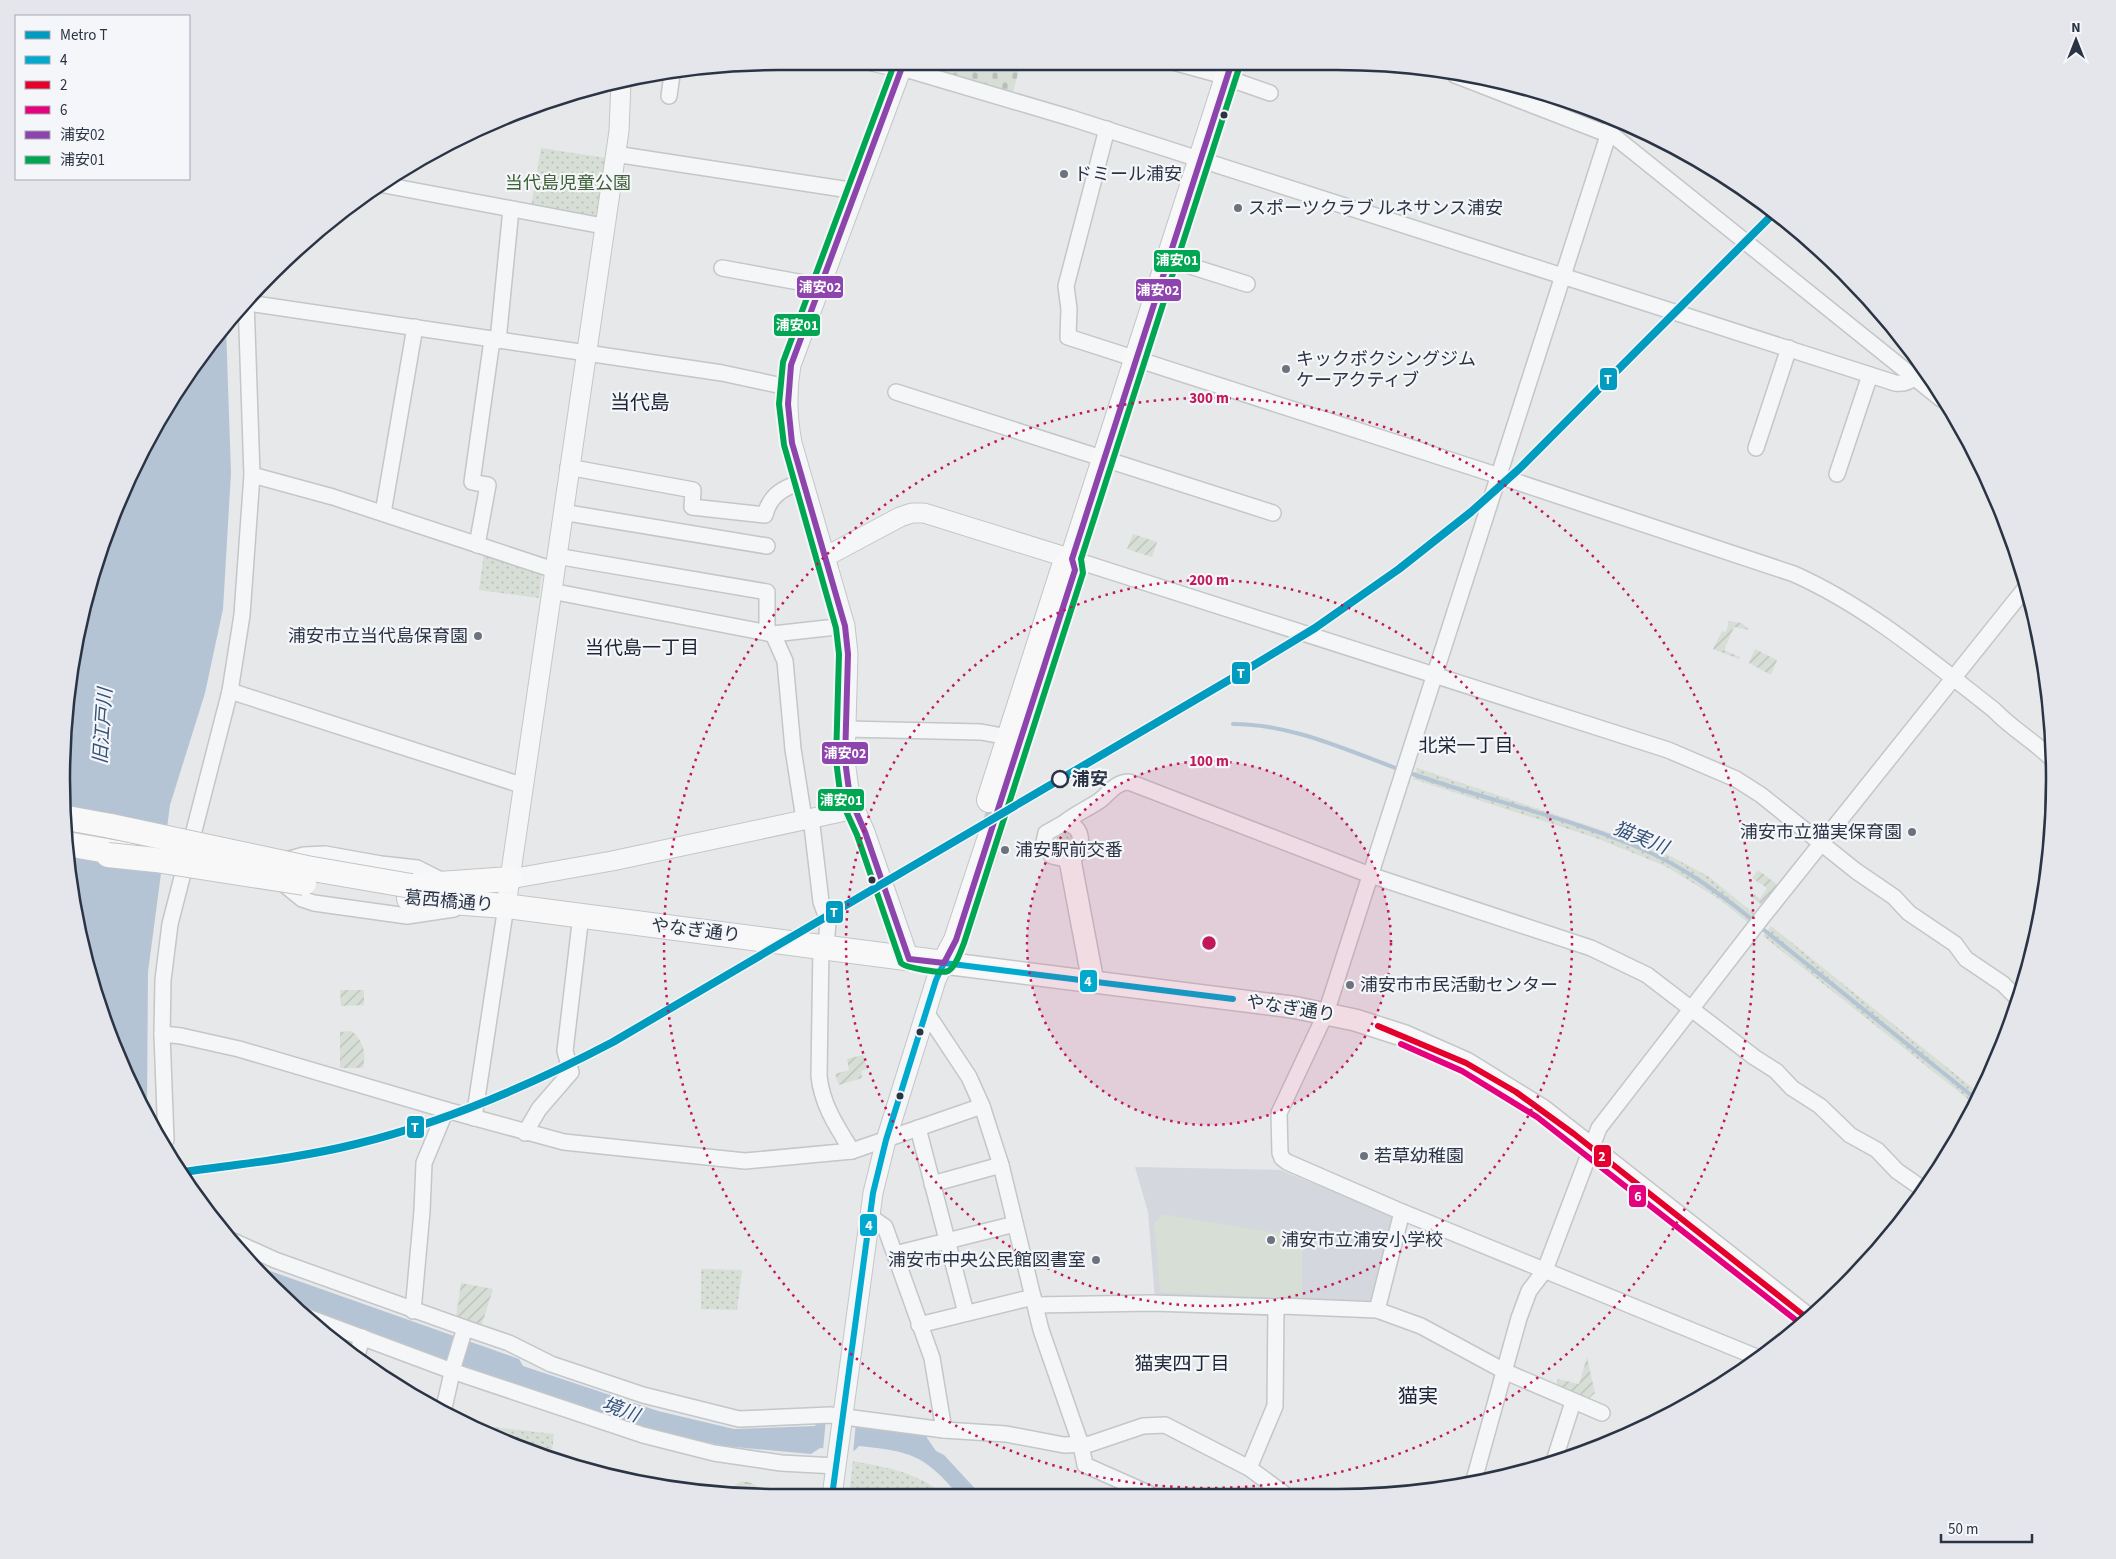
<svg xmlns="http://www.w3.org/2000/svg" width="2116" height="1559" font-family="'Source Sans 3','Noto Sans JP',sans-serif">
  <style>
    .built { fill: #d4d7dd }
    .grass { fill: url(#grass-dots) }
    .forest { fill: url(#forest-firs) }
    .cemetery { fill: url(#cemetery-stones) }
    .garden { fill: url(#garden-furrows) }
    .pitch { fill: #d6ded6 }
    .water { fill: #b4c4d5 }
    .pier { fill: #e6e8ea }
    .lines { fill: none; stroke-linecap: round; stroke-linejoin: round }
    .stream { stroke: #b4c4d5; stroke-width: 4 }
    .primary-tunnel { stroke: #c1c4c9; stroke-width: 24; stroke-dasharray: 24 12; stroke-linecap: butt }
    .minor-casing { stroke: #c4c6c8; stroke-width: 18 }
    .tertiary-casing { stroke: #c4c6c8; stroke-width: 21 }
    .secondary-casing { stroke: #c4c6c8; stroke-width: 24 }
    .primary-casing { stroke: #c2c5c8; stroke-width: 26 }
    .minor { stroke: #f5f6f7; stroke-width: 15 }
    .tertiary { stroke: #f5f6f7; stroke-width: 19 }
    .secondary { stroke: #f8f8f8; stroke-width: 21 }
    .primary { stroke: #f8f8f8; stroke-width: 24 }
    .primary-bridge-casing { stroke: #c2c5c8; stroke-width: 26; stroke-linecap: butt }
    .primary-bridge { stroke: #f8f8f8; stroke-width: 24 }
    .bus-1-casing { stroke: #f4f6f9; stroke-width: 10 }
    .bus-2-casing { stroke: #f4f6f9; stroke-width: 10 }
    .bus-3-casing { stroke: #f4f6f9; stroke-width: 10 }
    .bus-4-casing { stroke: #f4f6f9; stroke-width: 10 }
    .bus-5-casing { stroke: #f4f6f9; stroke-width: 10 }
    .bus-1 { stroke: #00a9ce; stroke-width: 6 }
    .bus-2 { stroke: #e4002b; stroke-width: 6 }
    .bus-3 { stroke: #e5007d; stroke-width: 6 }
    .bus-4 { stroke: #8e44ad; stroke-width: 6 }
    .bus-5 { stroke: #00a651; stroke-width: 6 }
    .metro-1-casing { stroke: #f4f6f9; stroke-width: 11 }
    .metro-1 { stroke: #009bbf; stroke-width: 8 }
    .ring { fill: none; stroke: #c2185b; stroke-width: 2.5; stroke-dasharray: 2.5 5 }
    .bus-dot { fill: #2b3445; stroke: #f4f6f9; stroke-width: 2 }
    .poi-dot { fill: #6c737f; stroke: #f4f6f9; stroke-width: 2 }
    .stop-dot { fill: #f4f6f9; stroke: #2b3445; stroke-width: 2.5 }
    .labels { text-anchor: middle; stroke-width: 4.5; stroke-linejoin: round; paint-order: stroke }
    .poi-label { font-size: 18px; fill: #2b3445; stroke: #f4f6f9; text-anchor: start }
    .park-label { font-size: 18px; fill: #3f6138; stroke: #f4f6f9 }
    .stop-label { font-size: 18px; font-weight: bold; fill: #2b3445; stroke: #f4f6f9; text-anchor: start }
    .street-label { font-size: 18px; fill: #2b3445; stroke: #f4f6f9 }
    .neighbourhood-label { font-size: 19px; fill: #1d2536; stroke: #f4f6f9 }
    .water-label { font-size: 19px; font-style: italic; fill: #34527a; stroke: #f4f6f9 }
    .quarter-label { font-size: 20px; fill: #1d2536; stroke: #f4f6f9 }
    .rim { fill: none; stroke: #2b3445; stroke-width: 2.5 }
    .centre { fill: #c2185b; stroke: #f4f6f9; stroke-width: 2.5 }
    .ring-label { font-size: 15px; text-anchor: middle; font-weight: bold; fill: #c2185b; stroke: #f4f6f9; stroke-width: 4.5; stroke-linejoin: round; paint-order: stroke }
    .line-badge { stroke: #f4f6f9; stroke-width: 2 }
    .badge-label { font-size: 14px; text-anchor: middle; font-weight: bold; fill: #fff }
  </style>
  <defs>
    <pattern id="grass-dots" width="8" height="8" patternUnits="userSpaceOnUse" patternTransform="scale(1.25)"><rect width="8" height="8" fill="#d6ded6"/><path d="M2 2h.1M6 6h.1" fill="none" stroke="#b8bfb9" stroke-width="1.8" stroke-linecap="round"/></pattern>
    <pattern id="forest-firs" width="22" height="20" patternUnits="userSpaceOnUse" patternTransform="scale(1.25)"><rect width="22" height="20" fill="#d6ded6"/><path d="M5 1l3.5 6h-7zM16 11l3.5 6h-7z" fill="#b8bfb9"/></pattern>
    <pattern id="cemetery-stones" width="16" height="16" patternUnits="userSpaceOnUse" patternTransform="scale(1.25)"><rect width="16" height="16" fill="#d6ded6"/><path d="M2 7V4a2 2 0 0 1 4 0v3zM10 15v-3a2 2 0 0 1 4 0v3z" fill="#b8bfb9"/></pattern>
    <pattern id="garden-furrows" width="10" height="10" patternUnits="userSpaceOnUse" patternTransform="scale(1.25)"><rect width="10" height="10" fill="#d6ded6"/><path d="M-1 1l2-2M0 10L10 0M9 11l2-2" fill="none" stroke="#b8bfb9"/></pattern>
  </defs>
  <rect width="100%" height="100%" fill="#e6e8ea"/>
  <!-- built -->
  <polygon class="built" points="1135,1167 1280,1170 1394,1216 1375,1304 1155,1300 1148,1212"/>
  <!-- grass -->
  <g class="grass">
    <polygon points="541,148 606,158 596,220 531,208"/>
    <polygon points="484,553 542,574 539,598 479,590"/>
    <polygon points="1417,768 1655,848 1708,876 1757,916 1751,925 1719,899 1665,866 1596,838 1413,779"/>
    <circle cx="1065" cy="841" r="9"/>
    <polygon points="1771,926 1979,1093 1974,1104 1763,936"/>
    <polygon points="701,1269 742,1270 737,1310 701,1309"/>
    <polygon points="492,1427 554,1434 551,1460 491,1433"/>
    <path d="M853,1461C889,1468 914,1471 945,1495H849Z"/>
  </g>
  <!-- forest -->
  <path class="forest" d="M742,1481L751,1483L775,1496L722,1494C731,1492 733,1485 742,1481Z"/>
  <!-- cemetery -->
  <polygon class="cemetery" points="915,62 1021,62 1013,92 916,64"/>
  <!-- garden -->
  <g class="garden">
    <polygon points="1133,534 1157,542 1152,557 1127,549"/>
    <polygon points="1729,621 1741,623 1750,630 1734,627 1724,650 1740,657 1739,659 1713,649 1722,631 1726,632"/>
    <polygon points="1755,649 1777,660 1771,675 1749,663"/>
    <polygon points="1758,870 1778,885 1762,905 1752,897 1754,894 1760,899 1767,888 1752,878"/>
    <polygon points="340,990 364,990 364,1005 341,1006"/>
    <path d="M352,1031C364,1043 366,1051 363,1068H340V1032Z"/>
    <polygon points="863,1055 867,1069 861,1071 862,1078 839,1085 835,1074 849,1070 847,1059"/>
    <polygon points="461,1283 493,1289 481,1327 456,1317"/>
    <polygon points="1587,1357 1595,1393 1586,1401 1555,1388 1558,1379 1579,1384"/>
  </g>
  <!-- pitch -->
  <polygon class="pitch" points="1163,1214 1302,1237 1302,1299 1160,1292 1154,1223"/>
  <!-- water -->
  <g class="water">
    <polygon points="226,327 231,473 223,609 205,693 170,805 148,972 147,1107 116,1054 67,873 67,685 99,549 135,462"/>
    <path d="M256,1266L519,1359L523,1366L658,1411L734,1429L815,1426L818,1420L928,1433L927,1438L936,1451L944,1455L981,1495H958C925,1455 910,1451 859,1446L854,1451L820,1448L811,1454L724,1446L647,1429L468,1369L289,1301Z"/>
  </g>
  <!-- pier -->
  <polygon class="pier" points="826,1419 856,1422 853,1454 823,1450"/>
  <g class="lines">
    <!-- stream -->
    <g class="stream">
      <path d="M1233,724C1292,724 1346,750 1401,770"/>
      <path d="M1407,772C1485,800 1567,817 1642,849C1684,867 1719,893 1754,921"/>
      <polyline points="1759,926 1976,1099"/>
    </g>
    <!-- primary-tunnel -->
    <polyline class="primary-tunnel" points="991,834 1006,790"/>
    <!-- minor casing -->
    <g class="minor-casing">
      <g id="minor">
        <polyline points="1173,62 1213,73 1270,93"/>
        <path d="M902,68L1071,118L1895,383C1903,384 1909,383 1914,377"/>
        <polyline points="1455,75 1615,137 1941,399"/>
        <polyline points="669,96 672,75"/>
        <polyline points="1614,117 1326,1013 1279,1113 1280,1153 1282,1158 1287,1162 1402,1212 1759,1358"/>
        <path d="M1107,129L1066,286L1069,309L1068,337L1490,473L1794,574C1868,607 1930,660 1994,710C2012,729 2034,741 2052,759"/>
        <polyline points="615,154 856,191"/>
        <polyline points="379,184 603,226"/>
        <polyline points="1168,259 1247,284"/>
        <polyline points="722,268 821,286"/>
        <polyline points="249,297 248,303 722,373 787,387"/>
        <polyline points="498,341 511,209"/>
        <polyline points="896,392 1273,513"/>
        <polyline points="1756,448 1789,348"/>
        <path d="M568,467L693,490L692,507L765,515C770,494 784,488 803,481"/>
        <polyline points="1837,474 1870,375"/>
        <polyline points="252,475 333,497 554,570"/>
        <polyline points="562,512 767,546"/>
        <polyline points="383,513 415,327"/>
        <polyline points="477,545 488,485 472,482 492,340"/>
        <polyline points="556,556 767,592 767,633"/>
        <polyline points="1072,559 1668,750 1736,779 1761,795 1856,871 1894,897 1909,913 1955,944 1966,959 2003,984 2019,1000"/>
        <polyline points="551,591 773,634 845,626"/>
        <polyline points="773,634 785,661 793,749 804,819"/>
        <polyline points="230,691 524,786"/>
        <polyline points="846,729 981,732 1008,737"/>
        <polyline points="811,817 821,902 828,921 826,948"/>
        <path d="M1064,823C1075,814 1087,809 1099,801C1109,794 1115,782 1129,782L1370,875L1591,948L1647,975L1754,1057L1776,1071L1792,1088L1820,1106L1850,1135L1877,1150L1897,1171L1923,1189"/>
        <path d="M1064,823C1081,825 1082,838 1080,852L1070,860L1052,856L1044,842L1046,833Z"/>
        <polyline points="283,861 304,855 325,854 381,864 417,868 445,882"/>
        <polyline points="280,881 302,899 314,903 407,916 454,909"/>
        <path d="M821,947L819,1076C822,1105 837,1127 852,1151"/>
        <polyline points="926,1012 969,1077 982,1106 1001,1165 1041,1330 1081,1445 1085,1465 1148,1493"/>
        <polyline points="162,1034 181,1036 239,1049 446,1110"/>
        <polyline points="474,1118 506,906"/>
        <polyline points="918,1128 966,1313"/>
        <polyline points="525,1133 539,1109 571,1072 565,1051 581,915"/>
        <polyline points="166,1140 162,1034 163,980 170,924 230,691 242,615 252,475 246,300"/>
        <polyline points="932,1184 1001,1165"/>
        <polyline points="869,1216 885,1227 932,1358 944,1430"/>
        <polyline points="233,1241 275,1260 465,1328 454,1364 443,1412"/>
        <polyline points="895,1254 1015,1224"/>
        <polyline points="1035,1305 1152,1303 1276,1307"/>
        <polyline points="1377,1310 1402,1212"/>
        <polyline points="413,1311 422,1211 424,1163 446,1110 564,1142 745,1161 852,1151 982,1106"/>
        <polyline points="302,1315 452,1371 643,1435 714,1453 781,1463 836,1466"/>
        <polyline points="919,1325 1033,1297"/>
        <polyline points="465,1328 509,1343 551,1364 643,1395 739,1419 830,1415 944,1430 1006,1434 1064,1445 1090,1444 1143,1426 1165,1425 1249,1468 1283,1493"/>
        <polyline points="357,1356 362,1337"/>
        <polyline points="1555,1458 1573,1402"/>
        <polyline points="1249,1468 1275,1406 1276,1307 1282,1306 1377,1310 1421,1326 1506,1372 1602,1413"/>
        <polyline points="1474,1480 1519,1318 1529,1291 1545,1270 1599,1128 1764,915 2027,586"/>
      </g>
    </g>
    <!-- tertiary casing -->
    <g class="tertiary-casing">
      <g id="tertiary">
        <polyline points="871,61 902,68"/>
        <path d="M904,62L791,365C786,393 787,416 792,443L845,626L848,654L845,760L850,798L865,832L909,959"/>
        <polyline points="825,557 900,517 912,513 924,513 1072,559"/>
        <polyline points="510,879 612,861 855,809"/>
        <polyline points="506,906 619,131 621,82"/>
        <polyline points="832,1496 873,1193 886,1140 936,980 944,963"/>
      </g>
    </g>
    <!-- secondary casing -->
    <g class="secondary-casing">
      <g id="secondary">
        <polyline points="1070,860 1093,982"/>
        <polyline points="944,963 1292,1007 1355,1020 1405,1036 1466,1063 1542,1110 1807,1318"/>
      </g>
    </g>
    <!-- primary casing -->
    <g class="primary-casing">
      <g id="primary">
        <polyline points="989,800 1064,566 1072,559 1232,62"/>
        <polyline points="67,818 111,826"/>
        <polyline points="67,844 130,855"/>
        <polyline points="411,886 510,879"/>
        <polyline points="409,899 506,906 944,963"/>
        <polyline points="944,963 956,940 991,834"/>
      </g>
    </g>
    <!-- minor -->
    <use href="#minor" class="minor"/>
    <!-- tertiary -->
    <use href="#tertiary" class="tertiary"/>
    <!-- secondary -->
    <use href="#secondary" class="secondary"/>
    <!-- primary -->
    <use href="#primary" class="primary"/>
    <!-- primary-bridge casing -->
    <g class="primary-bridge-casing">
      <g id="primary-bridge">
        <polyline points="111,826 307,868 411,886"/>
        <polyline points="108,855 156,860 304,883"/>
      </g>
    </g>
    <!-- primary-bridge -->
    <use href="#primary-bridge" class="primary-bridge"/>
    <!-- bus-1 casing -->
    <g class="bus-1-casing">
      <g id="bus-1">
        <polyline points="944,963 1233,999"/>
        <polyline points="832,1496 873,1193 886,1140 936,980 944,963"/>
      </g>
    </g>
    <!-- bus-2 casing -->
    <g class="bus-2-casing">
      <polyline id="bus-2" points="1378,1026 1466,1063 1516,1092 1574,1134 1807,1318"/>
    </g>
    <!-- bus-3 casing -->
    <g class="bus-3-casing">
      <polyline id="bus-3" points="1401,1044 1462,1071 1537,1117 1801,1324"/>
    </g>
    <!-- bus-4 casing -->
    <g class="bus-4-casing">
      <polyline id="bus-4" points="904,62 791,365 788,404 792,443 845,626 848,654 845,760 850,798 865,832 909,959 944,963 956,940 1075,570 1072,559 1232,62"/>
    </g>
    <!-- bus-5 casing -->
    <g class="bus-5-casing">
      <path id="bus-5" d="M895,62L783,362L779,404L784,445L836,628L839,654L836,760L841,800L857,835L901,963C906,968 942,974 948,971C956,967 961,950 964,943L1083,573L1081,559L1240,65"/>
    </g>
    <!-- bus-1 -->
    <use href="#bus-1" class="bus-1"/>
    <!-- bus-2 -->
    <use href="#bus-2" class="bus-2"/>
    <!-- bus-3 -->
    <use href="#bus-3" class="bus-3"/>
    <!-- bus-4 -->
    <use href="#bus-4" class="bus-4"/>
    <!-- bus-5 -->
    <use href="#bus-5" class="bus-5"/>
    <!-- metro-1 casing -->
    <g class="metro-1-casing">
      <path id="metro-1" d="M184,1172C241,1164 300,1158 356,1144C446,1122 531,1085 613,1042L1241,673L1315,628L1399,569L1471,512L1519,469L1775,212"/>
    </g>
    <!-- metro-1 -->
    <use href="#metro-1" class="metro-1"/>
  </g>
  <!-- distance rings -->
  <circle cx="1209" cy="943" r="182" fill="#c2185b" fill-opacity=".12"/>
  <g class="ring">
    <circle cx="1209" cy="943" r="182"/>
    <circle cx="1209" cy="943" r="363"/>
    <circle cx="1209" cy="943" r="545"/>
  </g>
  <!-- markers -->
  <g class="bus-dot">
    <circle cx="1224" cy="115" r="4.5"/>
    <circle cx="872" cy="880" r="4.5"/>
    <circle cx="920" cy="1032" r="4.5"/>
    <circle cx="900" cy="1096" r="4.5"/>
  </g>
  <g class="poi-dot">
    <circle cx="1064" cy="174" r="5"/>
    <circle cx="1238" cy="208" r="5"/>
    <circle cx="1286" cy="369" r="5"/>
    <circle cx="478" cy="636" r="5"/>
    <circle cx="1912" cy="832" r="5"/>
    <circle cx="1005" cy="850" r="5"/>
    <circle cx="1350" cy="985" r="5"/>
    <circle cx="1364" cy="1156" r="5"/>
    <circle cx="1271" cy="1240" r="5"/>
    <circle cx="1096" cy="1260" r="5"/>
  </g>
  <circle class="stop-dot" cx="1060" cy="779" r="8"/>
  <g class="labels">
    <!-- poi labels -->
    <g class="poi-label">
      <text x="1074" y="180">ドミール浦安</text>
      <text x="1248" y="214">スポーツクラブ ルネサンス浦安</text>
      <text x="1296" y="365">キックボクシングジム<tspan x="1296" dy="21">ケーアクティブ</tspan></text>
      <text x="468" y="642" text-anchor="end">浦安市立当代島保育園</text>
      <text x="1902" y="838" text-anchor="end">浦安市立猫実保育園</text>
      <text x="1015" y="856">浦安駅前交番</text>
      <text x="1360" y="991">浦安市市民活動センター</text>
      <text x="1374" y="1162">若草幼稚園</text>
      <text x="1281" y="1246">浦安市立浦安小学校</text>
      <text x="1086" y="1266" text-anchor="end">浦安市中央公民館図書室</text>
    </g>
    <!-- park labels -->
    <g class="park-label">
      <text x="568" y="189">当代島児童公園</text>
    </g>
    <!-- stop labels -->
    <g class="stop-label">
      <text x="1072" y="785">浦安</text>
    </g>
    <!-- street labels -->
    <g class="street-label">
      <text transform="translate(449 901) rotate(5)" y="6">葛西橋通り</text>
      <text transform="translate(696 930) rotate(7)" y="6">やなぎ通り</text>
      <text transform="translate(1291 1008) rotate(9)" y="6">やなぎ通り</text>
    </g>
    <!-- neighbourhood labels -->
    <g class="neighbourhood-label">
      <text x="642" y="654">当代島一丁目</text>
      <text x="1466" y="752">北栄一丁目</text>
      <text x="1182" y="1370">猫実四丁目</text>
    </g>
    <!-- water labels -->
    <g class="water-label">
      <text transform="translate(102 726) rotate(-86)" y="7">旧江戸川</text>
      <text transform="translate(1641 837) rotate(22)" y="7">猫実川</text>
      <text transform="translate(621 1409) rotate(20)" y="7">境川</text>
    </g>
    <!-- quarter labels -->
    <g class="quarter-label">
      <text x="640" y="409">当代島</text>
      <text x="1418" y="1403">猫実</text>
    </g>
  </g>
  <!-- crop -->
  <path d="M0 0H2116V1559H0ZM779 70H1337A709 709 0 0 1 2046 779V780A709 709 0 0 1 1337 1489H779A709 709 0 0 1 70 780V779A709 709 0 0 1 779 70Z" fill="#e4e6eb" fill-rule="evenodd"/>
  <path class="rim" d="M779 70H1337A709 709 0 0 1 2046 779V780A709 709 0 0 1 1337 1489H779A709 709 0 0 1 70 780V779A709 709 0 0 1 779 70Z"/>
  <circle cx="1209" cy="943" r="8" class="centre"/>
  <g class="ring-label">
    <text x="1209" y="403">300 m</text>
    <text x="1209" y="585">200 m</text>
    <text x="1209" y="766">100 m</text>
  </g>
  <g class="line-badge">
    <rect x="1153" y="249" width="48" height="24" rx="5" fill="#00a651"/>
    <rect x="796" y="275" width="48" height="24" rx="5" fill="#8e44ad"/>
    <rect x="1135" y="278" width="47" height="24" rx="5" fill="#8e44ad"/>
    <rect x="773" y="313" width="48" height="24" rx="5" fill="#00a651"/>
    <rect x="1599" y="367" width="19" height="24" rx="5" fill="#009bbf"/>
    <rect x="1231" y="661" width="20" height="24" rx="5" fill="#009bbf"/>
    <rect x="821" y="741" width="48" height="24" rx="5" fill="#8e44ad"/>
    <rect x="817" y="788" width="48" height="24" rx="5" fill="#00a651"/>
    <rect x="825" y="900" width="19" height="24" rx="5" fill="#009bbf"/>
    <rect x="1079" y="969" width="19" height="24" rx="5" fill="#00a9ce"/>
    <rect x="406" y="1115" width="19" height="24" rx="5" fill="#009bbf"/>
    <rect x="1593" y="1144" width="19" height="24" rx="5" fill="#e4002b"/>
    <rect x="1628" y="1184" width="19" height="24" rx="5" fill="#e5007d"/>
    <rect x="859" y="1213" width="19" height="24" rx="5" fill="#00a9ce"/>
  </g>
  <g class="badge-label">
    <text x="1177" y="265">浦安01</text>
    <text x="820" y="292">浦安02</text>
    <text x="1158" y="295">浦安02</text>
    <text x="797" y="330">浦安01</text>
    <text x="1608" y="384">T</text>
    <text x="1241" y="678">T</text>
    <text x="845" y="758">浦安02</text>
    <text x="841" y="805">浦安01</text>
    <text x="834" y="917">T</text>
    <text x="1088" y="986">4</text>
    <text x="415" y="1132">T</text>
    <text x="1602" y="1161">2</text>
    <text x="1638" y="1201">6</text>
    <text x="869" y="1230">4</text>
  </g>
  <!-- legend -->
  <rect x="15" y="15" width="175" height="165" fill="#f4f6f9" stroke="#a4a8b1"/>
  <rect x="25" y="31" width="25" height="8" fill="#009bbf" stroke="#a4a8b1"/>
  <text x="60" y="40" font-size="15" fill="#2b3445">Metro T</text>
  <rect x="25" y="56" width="25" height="8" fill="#00a9ce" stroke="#a4a8b1"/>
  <text x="60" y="65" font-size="15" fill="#2b3445">4</text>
  <rect x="25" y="81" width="25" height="8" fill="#e4002b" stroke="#a4a8b1"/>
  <text x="60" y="90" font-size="15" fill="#2b3445">2</text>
  <rect x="25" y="106" width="25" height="8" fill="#e5007d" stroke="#a4a8b1"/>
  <text x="60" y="115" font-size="15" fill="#2b3445">6</text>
  <rect x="25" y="131" width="25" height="8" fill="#8e44ad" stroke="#a4a8b1"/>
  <text x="60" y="140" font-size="15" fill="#2b3445">浦安02</text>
  <rect x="25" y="156" width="25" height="8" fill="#00a651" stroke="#a4a8b1"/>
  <text x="60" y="165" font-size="15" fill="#2b3445">浦安01</text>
  <!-- north arrow -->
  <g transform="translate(2076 40)" stroke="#f4f6f9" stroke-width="4" paint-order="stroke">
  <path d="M0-4L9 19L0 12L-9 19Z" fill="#2b3445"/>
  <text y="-8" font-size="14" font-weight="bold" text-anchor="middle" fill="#2b3445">N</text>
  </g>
  <!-- scale -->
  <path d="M1941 1534v8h91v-8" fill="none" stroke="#2b3445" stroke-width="2.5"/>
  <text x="1948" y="1534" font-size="15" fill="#2b3445" stroke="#f4f6f9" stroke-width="4" paint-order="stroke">50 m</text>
</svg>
